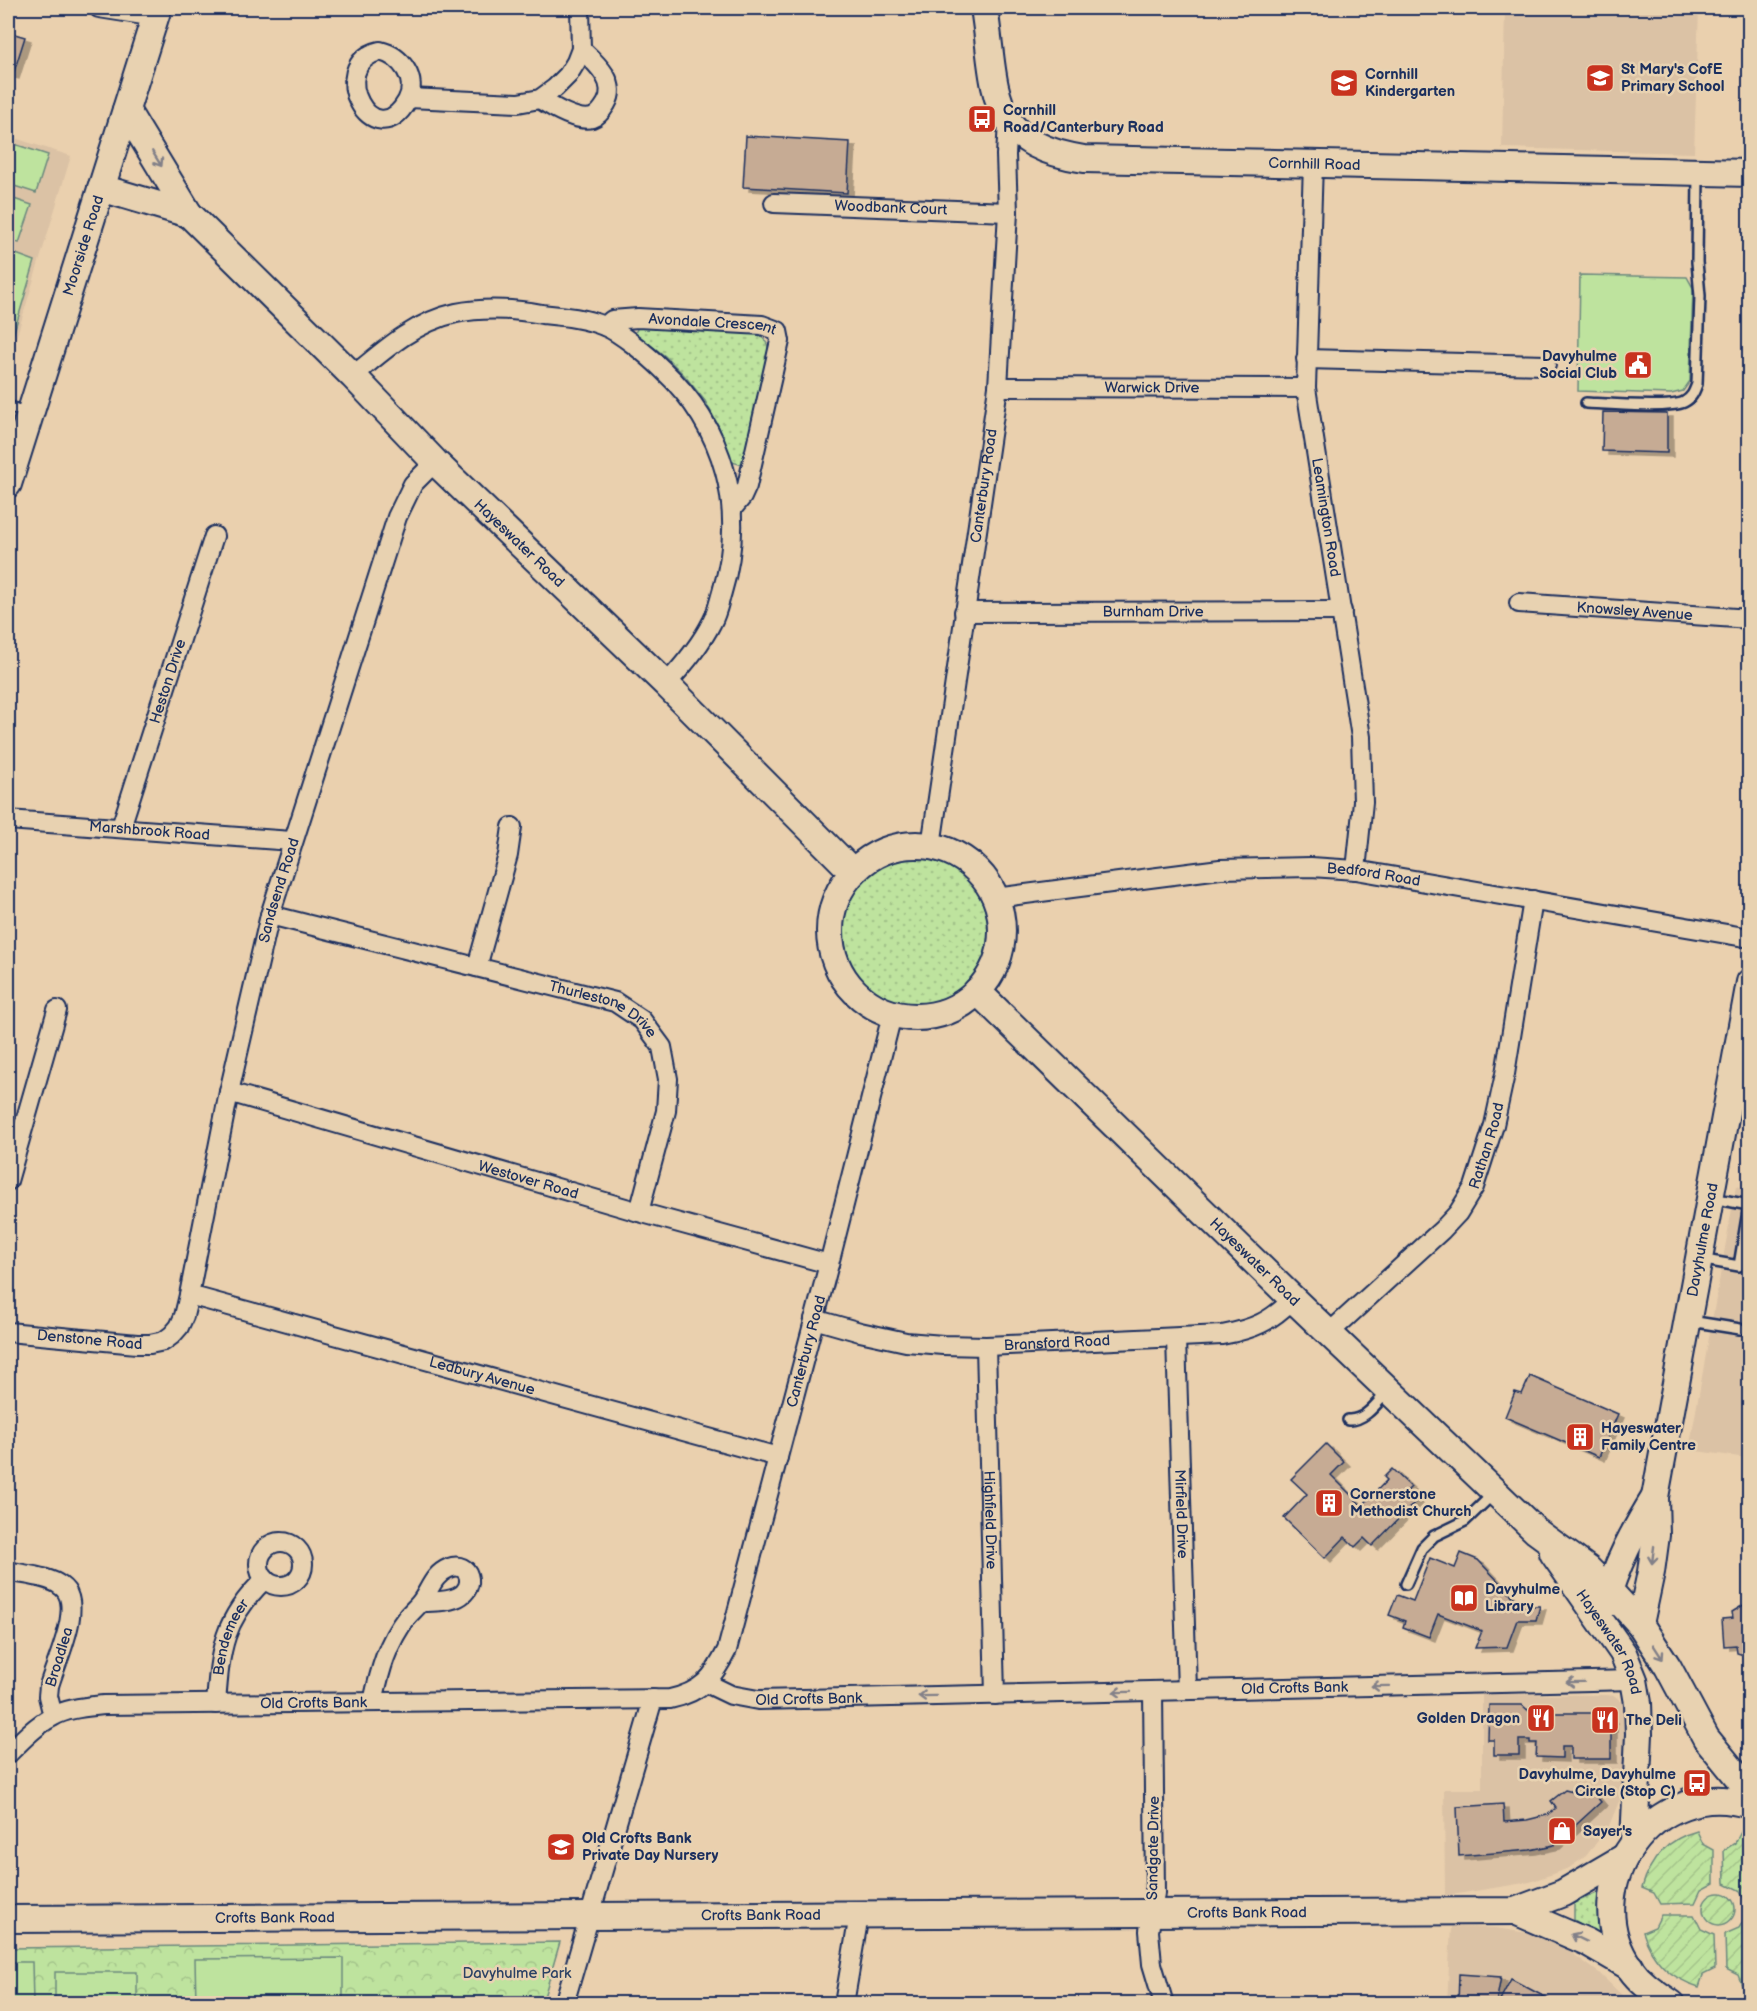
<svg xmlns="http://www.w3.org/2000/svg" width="1757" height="2011" font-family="'Balsamiq Sans',sans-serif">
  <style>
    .built { fill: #dbc2a5 }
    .grass { fill: url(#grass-dots); stroke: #6c897e; stroke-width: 1.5 }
    .park { fill: url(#park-crowns); stroke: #6c897e; stroke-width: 1.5 }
    .garden { fill: url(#garden-furrows); stroke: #6c897e; stroke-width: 1.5 }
    .pitch { fill: #bee39e; stroke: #6c897e; stroke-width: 1.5 }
    .building { fill: #c6ab94; stroke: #1b2f5e; stroke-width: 1.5; filter: url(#shadow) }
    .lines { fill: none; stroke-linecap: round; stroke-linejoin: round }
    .lane-casing { stroke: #1b2f5e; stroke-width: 14 }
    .street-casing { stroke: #1b2f5e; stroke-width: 22 }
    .secondary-casing { stroke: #1b2f5e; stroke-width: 30 }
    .lane { stroke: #e8d2b1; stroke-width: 9 }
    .street { stroke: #e8d2b1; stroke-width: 18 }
    .secondary { stroke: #e8d2b1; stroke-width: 26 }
    .oneway { stroke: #828088 }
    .labels { text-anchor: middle; stroke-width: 5; stroke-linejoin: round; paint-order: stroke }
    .poi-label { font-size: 15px; font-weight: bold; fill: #1b2f5e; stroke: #e8d2b1; text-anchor: start }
    .street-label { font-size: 15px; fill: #1b2f5e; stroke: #e8d2b1 }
    .park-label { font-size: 15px; fill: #2b4164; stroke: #e8d2b1 }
  </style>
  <defs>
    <pattern id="grass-dots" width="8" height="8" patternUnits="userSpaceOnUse" patternTransform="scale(1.5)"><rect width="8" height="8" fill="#bee39e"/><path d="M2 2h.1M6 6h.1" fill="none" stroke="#a3c38a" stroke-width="1.8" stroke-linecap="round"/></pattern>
    <pattern id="park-crowns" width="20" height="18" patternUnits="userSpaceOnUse" patternTransform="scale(1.5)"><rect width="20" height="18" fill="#bee39e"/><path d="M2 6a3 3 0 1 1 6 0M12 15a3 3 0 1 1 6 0" fill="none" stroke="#a3c38a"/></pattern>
    <pattern id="garden-furrows" width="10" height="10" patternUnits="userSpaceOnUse" patternTransform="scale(1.5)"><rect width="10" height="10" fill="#bee39e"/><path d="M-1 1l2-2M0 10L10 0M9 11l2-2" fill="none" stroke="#a3c38a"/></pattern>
    <filter id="shadow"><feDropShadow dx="6" dy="4" stdDeviation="0" flood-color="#0004"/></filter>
  </defs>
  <rect width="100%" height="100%" fill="#ead0ae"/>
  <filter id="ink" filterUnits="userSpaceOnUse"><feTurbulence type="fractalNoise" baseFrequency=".0167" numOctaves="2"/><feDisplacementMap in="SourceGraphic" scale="12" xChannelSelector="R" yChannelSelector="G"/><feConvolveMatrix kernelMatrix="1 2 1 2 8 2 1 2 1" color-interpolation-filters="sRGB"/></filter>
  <g filter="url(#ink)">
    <!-- built -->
    <g class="built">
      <polygon points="1505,8 1699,8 1694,153 1502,148"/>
      <polygon points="8,136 71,156 8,365"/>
      <polygon points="1736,1186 1749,1189 1749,1482 1744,1482 1747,1458 1689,1450"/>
      <polygon points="1482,1694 1606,1695 1615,1696 1623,1703 1625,1713 1627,1747 1623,1783 1620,1799 1608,1828 1586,1856 1569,1868 1530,1882 1445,1896 1444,1789 1482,1789"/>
      <polygon points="1451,1927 1495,1928 1528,1933 1565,1948 1598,1972 1630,2003 1447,2004"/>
    </g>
    <!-- grass -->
    <g class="grass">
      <path d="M638,327L753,332C762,336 768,341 769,352L743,463L739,464L732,462L719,427L705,401L684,375L665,356L635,333Z"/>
      <circle cx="915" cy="931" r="73"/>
      <polygon points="1599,1892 1601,1936 1599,1936 1574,1920 1574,1903"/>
    </g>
    <!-- park -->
    <polygon class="park" points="560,1942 542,2004 8,2003 8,1948"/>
    <!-- garden -->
    <g class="garden">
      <path d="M1697,1831L1703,1844L1714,1850V1883L1701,1890L1695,1903L1660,1904L1654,1893L1642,1888C1650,1859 1667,1839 1697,1831Z"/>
      <polygon points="1741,1832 1749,1834 1749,1904 1747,1904 1739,1890 1725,1883 1724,1850 1735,1843"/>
      <circle cx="1719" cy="1909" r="16"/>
      <polygon points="1749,1914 1749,1985 1743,1988 1738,1975 1726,1969 1725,1934 1739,1928 1747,1915"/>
      <path d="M1661,1915H1694L1701,1929L1714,1935L1715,1969L1703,1975L1699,1987C1670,1978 1652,1961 1643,1932L1655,1927Z"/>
    </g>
    <!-- pitch -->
    <g class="pitch">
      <polygon points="8,142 48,155 36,193 8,184"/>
      <polygon points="8,197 32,205 19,243 8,239"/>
      <polygon points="8,251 35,261 8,352"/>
      <polygon points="1580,275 1687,277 1693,288 1690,381 1683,391 1671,394 1578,391"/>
      <polygon points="343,1958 343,2003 196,2003 195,1959"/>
      <polygon points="32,1962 33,2003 8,2003 8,1962"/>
      <rect x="55" y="1972" width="82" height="31"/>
    </g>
    <!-- building -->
    <g class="building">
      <polygon points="8,32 25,37 13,75 8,74"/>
      <polygon points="746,136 850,142 847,193 743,187"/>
      <polygon points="1603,412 1667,413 1667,453 1602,451"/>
      <polygon points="1530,1376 1618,1414 1599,1457 1505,1417 1515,1392 1522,1394"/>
      <polygon points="1326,1444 1344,1462 1331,1475 1362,1506 1387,1480 1384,1477 1392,1469 1411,1487 1407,1491 1417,1500 1372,1546 1364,1538 1355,1547 1345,1537 1325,1558 1284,1518 1307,1494 1291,1479"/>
      <polygon points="1461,1553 1478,1560 1522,1606 1540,1606 1536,1620 1517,1620 1507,1647 1475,1648 1482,1631 1438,1614 1429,1637 1403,1627 1405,1621 1389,1615 1397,1595 1413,1601 1430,1558 1455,1568"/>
      <polygon points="1750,1601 1750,1657 1737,1653 1736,1645 1724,1646 1722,1619 1733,1618 1732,1612"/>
      <polygon points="1489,1705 1522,1705 1531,1713 1606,1713 1611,1719 1611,1759 1571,1759 1571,1746 1562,1746 1562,1758 1536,1757 1537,1743 1530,1743 1530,1740 1519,1740 1519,1755 1494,1755 1494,1740 1488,1740"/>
      <polygon points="1699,1782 1702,1790 1685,1797 1682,1789"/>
      <polygon points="1565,1790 1577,1793 1581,1790 1585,1796 1592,1791 1601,1802 1554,1845 1530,1850 1459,1856 1457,1807 1503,1804 1504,1822 1527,1820 1547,1815 1556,1808 1551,1801"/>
      <polygon points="1459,1974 1501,1977 1496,2004 1458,2004"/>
      <polygon points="1511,1979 1558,2004 1507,2004 1500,2000"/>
      <rect x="163" y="2000" width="21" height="4"/>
    </g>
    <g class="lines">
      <!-- lane casing -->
      <g class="lane-casing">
        <g id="lane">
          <path d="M1586,403C1606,404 1670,409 1684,402C1692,398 1694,392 1697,384L1700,296L1697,262L1698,174"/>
          <polyline points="8,406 27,413"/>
          <polyline points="1699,1259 1739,1266 1749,1205 1712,1198"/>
          <polyline points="1690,1321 1740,1329"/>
          <path d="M1348,1420C1365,1421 1377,1403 1387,1392"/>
          <polyline points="1406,1584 1422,1548 1434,1536 1465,1521 1493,1494"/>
        </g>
      </g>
      <!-- street casing -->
      <g class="street-casing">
        <g id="street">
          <polyline points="99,8 156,17"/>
          <path d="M380,51C401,56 419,79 407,101C374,159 323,65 380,51Z"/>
          <polyline points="409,98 518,103 540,99 555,88 568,75 576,62 581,49 580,8"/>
          <path d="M540,99C552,107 577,122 592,118C598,116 603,109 606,104C619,83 596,63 581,49"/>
          <path id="s1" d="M1313,163L1306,388L1361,737L1363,802L1356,870"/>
          <path id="s2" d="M774,203L1008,212"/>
          <path id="s3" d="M605,326L612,320L638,318L762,325L778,331L780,341L747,486L742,497L732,509"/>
          <polyline points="1306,359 1546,365"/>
          <path d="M353,376C384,350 415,322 456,313C485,307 513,309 542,314C562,316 586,318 604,326C620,332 650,357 662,369C725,428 747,510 722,592C719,602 717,613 712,622C700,646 684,665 666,684"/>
          <path id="s4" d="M998,387L1306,388"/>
          <path id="s5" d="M1519,603L1750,619"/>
          <path id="s6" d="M964,612L1342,611"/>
          <path id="s7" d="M8,820L292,841"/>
          <path id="s8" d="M121,827L214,536"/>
          <path id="s9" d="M931,846L998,387L1008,212L1006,155L1008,123"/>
          <path id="s10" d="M995,898L1220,869L1311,867L1356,870L1750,938"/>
          <path id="s11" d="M270,915L615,1002L642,1020L662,1047L668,1079L666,1111L639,1212"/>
          <polyline points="477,967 508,855 512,827"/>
          <path id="s12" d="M229,1092L639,1212L829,1264"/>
          <polyline points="8,1181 57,1010"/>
          <path id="s13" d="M189,1295L778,1457"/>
          <path id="s14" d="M814,1319L860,1332L906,1342L943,1345L986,1346L1222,1335C1254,1329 1270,1322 1293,1299"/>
          <path id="s15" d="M8,1332L137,1344H150L164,1341L172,1335L179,1327L184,1316L189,1295L229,1092L270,915L397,517L413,484L435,462"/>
          <path id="s16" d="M1329,1333L1442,1230L1458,1213L1474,1187L1494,1125L1505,1074L1533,900"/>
          <path id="s17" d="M1176,1338L1187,1690"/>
          <path id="s18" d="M986,1346L995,1695"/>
          <circle cx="281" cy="1564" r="22"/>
          <path d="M8,1571C24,1575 48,1576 61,1586C86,1603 55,1663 49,1686L48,1696L53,1716"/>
          <path id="s19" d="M706,1683L731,1695L758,1700L1634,1680"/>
          <polyline points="1153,1691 1155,1893 1149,1931 1152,1964 1164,2004"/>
          <path d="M373,1702C380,1670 387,1643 407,1617C411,1612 416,1608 420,1603C430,1591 432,1575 449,1568C470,1560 477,1588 458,1597C447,1602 433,1602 421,1602"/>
          <path id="s20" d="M216,1704C220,1649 223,1619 265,1579"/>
          <path id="s21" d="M8,1754C21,1741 35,1726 52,1717C67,1708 87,1707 104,1705L670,1699C702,1692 713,1678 727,1650L829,1264L892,1015"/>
          <polyline points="564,2004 653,1699"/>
          <polyline points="844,2004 859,1915"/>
        </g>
      </g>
      <!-- secondary casing -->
      <g class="secondary-casing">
        <g id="secondary">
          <path id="s22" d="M984,8C997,87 984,144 1084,159L1750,173"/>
          <path id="s23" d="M126,110L189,214L353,376L435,462L666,684L853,872"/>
          <polyline points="101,188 189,214"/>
          <path id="s24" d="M8,484L158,8"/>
          <circle cx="916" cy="931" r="86"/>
          <path id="s25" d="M977,991L1293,1299L1536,1531L1588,1569L1609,1590L1640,1624L1668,1667L1706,1738L1750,1792"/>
          <path id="s26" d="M1553,1553L1623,1653L1634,1680L1638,1703L1639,1734L1634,1842"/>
          <path d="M1605,1605C1615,1566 1634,1531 1655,1497"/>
          <path id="s27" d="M1640,1624L1651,1572L1656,1535L1655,1497L1750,982"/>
          <polyline points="1515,1911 1587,1942 1630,1967"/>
          <path id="s28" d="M8,1919L1515,1911L1563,1893L1623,1858"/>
          <path d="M1672,2004C1656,1993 1641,1984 1630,1968C1573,1887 1655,1774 1750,1805"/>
        </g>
      </g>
      <!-- lane -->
      <use href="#lane" class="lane"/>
      <!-- street -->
      <use href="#street" class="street"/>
      <!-- secondary -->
      <use href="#secondary" class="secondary"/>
    </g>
    <!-- one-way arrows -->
    <defs><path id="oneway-shaft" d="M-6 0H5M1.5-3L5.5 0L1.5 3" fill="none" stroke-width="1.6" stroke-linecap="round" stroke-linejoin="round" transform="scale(1.5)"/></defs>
    <g class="oneway">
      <use href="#oneway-shaft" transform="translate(157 159) rotate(58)"/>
      <use href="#oneway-shaft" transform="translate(1653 1555) rotate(97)"/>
      <use href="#oneway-shaft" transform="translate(1658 1652) rotate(57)"/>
      <use href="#oneway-shaft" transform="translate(1575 1682) rotate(179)"/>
      <use href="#oneway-shaft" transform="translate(1380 1686) rotate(179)"/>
      <use href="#oneway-shaft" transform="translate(1122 1692) rotate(179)"/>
      <use href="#oneway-shaft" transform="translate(927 1696) rotate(179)"/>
      <use href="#oneway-shaft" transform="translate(1579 1938) rotate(-154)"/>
    </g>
  </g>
  <!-- icons -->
  <defs>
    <g id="school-square" transform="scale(1.5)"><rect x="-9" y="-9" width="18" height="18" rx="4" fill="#c8321e" stroke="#e8d2b1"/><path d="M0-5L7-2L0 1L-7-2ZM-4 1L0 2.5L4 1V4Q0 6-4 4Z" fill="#fff"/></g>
    <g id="bus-square" transform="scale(1.5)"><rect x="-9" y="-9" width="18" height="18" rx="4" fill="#c8321e" stroke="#e8d2b1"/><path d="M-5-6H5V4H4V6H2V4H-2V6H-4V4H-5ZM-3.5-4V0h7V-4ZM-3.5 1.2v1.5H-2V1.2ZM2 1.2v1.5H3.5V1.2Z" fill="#fff"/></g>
    <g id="civic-square" transform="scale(1.5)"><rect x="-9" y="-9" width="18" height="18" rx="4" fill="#c8321e" stroke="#e8d2b1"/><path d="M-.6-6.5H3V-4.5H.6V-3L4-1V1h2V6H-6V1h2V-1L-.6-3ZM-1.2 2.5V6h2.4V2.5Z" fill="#fff"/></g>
    <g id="building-square" transform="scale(1.5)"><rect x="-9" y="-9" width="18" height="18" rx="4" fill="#c8321e" stroke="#e8d2b1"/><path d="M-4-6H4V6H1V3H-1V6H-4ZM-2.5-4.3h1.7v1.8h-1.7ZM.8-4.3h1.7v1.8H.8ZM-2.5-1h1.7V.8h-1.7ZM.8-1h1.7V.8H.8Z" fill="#fff"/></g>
    <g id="library-square" transform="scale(1.5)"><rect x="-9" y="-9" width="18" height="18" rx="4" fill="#c8321e" stroke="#e8d2b1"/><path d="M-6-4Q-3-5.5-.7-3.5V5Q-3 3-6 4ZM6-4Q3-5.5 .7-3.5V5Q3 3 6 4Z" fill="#fff"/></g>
    <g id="restaurant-square" transform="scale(1.5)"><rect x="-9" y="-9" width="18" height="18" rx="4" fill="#c8321e" stroke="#e8d2b1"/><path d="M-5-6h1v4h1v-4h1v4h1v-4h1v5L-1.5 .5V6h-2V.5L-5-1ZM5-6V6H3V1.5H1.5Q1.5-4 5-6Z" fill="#fff"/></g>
    <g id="shop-square" transform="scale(1.5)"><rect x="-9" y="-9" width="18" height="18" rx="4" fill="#c8321e" stroke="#e8d2b1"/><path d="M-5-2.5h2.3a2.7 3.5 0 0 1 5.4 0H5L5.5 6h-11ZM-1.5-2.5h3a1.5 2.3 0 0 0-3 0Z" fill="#fff"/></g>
  </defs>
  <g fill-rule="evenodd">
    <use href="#school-square" x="1600" y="78"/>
    <use href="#school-square" x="1344" y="83"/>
    <use href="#bus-square" x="982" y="119"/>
    <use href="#civic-square" x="1638" y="365"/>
    <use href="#building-square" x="1580" y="1437"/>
    <use href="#building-square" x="1329" y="1503"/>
    <use href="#library-square" x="1464" y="1598"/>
    <use href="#restaurant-square" x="1541" y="1718"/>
    <use href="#restaurant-square" x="1605" y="1720"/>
    <use href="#bus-square" x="1697" y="1783"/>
    <use href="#shop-square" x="1562" y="1831"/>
    <use href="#school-square" x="561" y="1847"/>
  </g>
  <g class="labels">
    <!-- poi labels -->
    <g class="poi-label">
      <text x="1621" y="74">St Mary's CofE<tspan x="1621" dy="17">Primary School</tspan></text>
      <text x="1365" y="79">Cornhill<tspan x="1365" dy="17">Kindergarten</tspan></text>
      <text x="1003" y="115">Cornhill<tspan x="1003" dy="17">Road/Canterbury Road</tspan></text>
      <text x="1617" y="361" text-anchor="end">Davyhulme<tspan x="1617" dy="17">Social Club</tspan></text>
      <text x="1601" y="1433">Hayeswater<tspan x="1601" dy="17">Family Centre</tspan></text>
      <text x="1350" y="1499">Cornerstone<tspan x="1350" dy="17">Methodist Church</tspan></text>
      <text x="1485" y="1594">Davyhulme<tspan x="1485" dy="17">Library</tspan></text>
      <text x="1520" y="1723" text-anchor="end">Golden Dragon</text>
      <text x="1626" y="1725">The Deli</text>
      <text x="1676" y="1779" text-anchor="end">Davyhulme, Davyhulme<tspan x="1676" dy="17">Circle (Stop C)</tspan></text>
      <text x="1583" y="1836">Sayer's</text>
      <text x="582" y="1843">Old Crofts Bank<tspan x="582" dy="17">Private Day Nursery</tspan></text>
    </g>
    <!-- street labels -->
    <g class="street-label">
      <text dy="5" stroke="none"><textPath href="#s22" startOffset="434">Cornhill Road</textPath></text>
      <text dy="5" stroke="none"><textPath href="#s2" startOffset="117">Woodbank Court</textPath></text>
      <text dy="5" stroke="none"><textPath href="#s24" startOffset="250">Moorside Road</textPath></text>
      <text dy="5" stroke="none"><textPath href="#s3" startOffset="110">Avondale Crescent</textPath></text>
      <text dy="5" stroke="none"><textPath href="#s4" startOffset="154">Warwick Drive</textPath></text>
      <text dy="5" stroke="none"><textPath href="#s9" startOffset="364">Canterbury Road</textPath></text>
      <text dy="5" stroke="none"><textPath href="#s1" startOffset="356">Leamington Road</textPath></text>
      <text dy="5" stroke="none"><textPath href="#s23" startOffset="588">Hayeswater Road</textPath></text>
      <text dy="5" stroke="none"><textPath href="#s5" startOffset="116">Knowsley Avenue</textPath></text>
      <text dy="5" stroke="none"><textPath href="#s6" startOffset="189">Burnham Drive</textPath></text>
      <text dy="5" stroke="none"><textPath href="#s8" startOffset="153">Heston Drive</textPath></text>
      <text dy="5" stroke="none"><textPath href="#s7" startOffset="142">Marshbrook Road</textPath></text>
      <text dy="5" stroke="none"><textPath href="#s10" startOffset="381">Bedford Road</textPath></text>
      <text dy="5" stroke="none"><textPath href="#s15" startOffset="626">Sandsend Road</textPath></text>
      <text dy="5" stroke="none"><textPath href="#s11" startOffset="348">Thurlestone Drive</textPath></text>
      <text dy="5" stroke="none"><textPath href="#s16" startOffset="250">Rathan Road</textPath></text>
      <text dy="5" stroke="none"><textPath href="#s12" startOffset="312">Westover Road</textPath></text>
      <text dy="5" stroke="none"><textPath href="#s27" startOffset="390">Davyhulme Road</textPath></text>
      <text dy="5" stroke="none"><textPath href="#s25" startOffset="388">Hayeswater Road</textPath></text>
      <text dy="5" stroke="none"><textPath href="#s15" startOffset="82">Denstone Road</textPath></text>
      <text dy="5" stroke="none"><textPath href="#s14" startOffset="246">Bransford Road</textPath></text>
      <text dy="5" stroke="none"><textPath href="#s21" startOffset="1065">Canterbury Road</textPath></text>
      <text dy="5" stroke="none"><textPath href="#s13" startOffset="304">Ledbury Avenue</textPath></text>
      <text dy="5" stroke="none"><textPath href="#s17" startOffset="176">Mirfield Drive</textPath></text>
      <text dy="5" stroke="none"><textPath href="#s18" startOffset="174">Highfield Drive</textPath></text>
      <text dy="5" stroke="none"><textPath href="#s20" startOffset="69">Bendemeer</textPath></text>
      <text dy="5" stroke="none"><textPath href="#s26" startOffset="106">Hayeswater Road</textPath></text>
      <text transform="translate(59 1657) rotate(-73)" y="5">Broadlea</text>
      <text dy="5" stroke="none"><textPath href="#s19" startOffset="592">Old Crofts Bank</textPath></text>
      <text dy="5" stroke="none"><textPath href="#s19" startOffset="106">Old Crofts Bank</textPath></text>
      <text dy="5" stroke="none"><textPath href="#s21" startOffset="321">Old Crofts Bank</textPath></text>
      <text transform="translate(1153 1848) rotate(-89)" y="5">Sandgate Drive</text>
      <text dy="5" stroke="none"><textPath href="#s28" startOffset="1239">Crofts Bank Road</textPath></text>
      <text dy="5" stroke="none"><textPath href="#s28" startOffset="753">Crofts Bank Road</textPath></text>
      <text dy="5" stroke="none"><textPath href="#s28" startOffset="267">Crofts Bank Road</textPath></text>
    </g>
    <!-- park labels -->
    <g class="park-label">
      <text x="517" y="1978">Davyhulme Park</text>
    </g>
  </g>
  <!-- margin -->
  <rect width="1757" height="2011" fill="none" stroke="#e8d2b1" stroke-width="30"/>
  <rect x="15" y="15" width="1727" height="1981" fill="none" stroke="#1b2f5e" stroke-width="2" filter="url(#ink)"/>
</svg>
